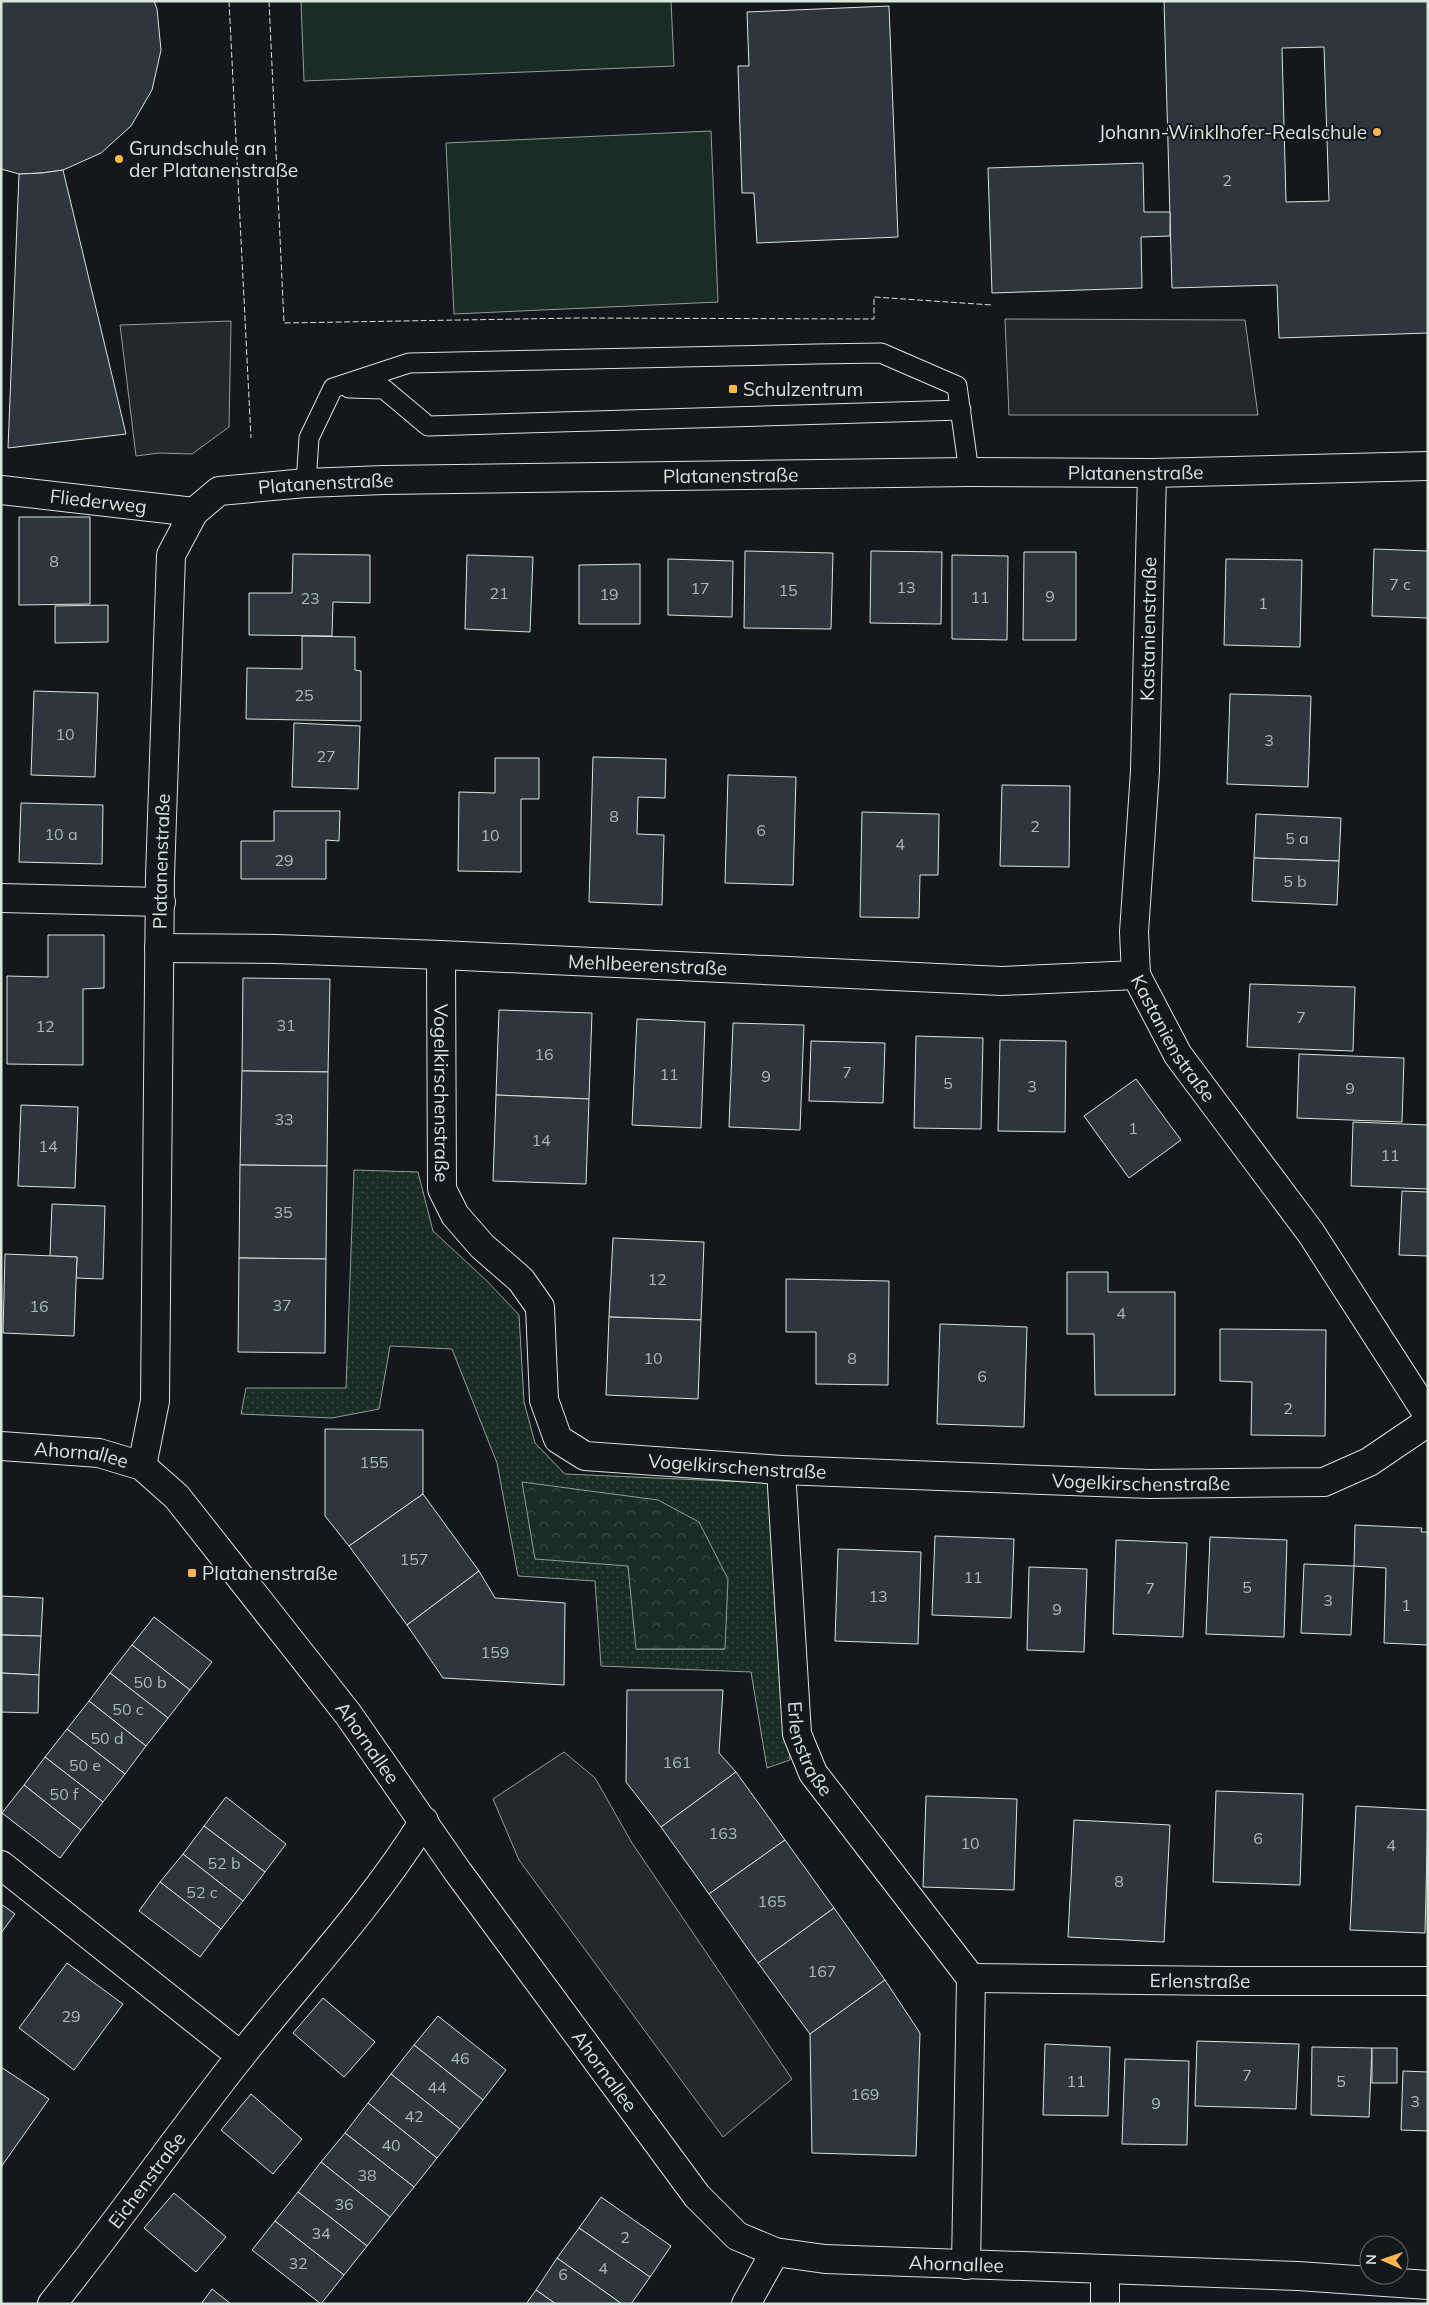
<svg xmlns="http://www.w3.org/2000/svg" width="1429" height="2305" font-family="Mulish,sans-serif">
  <style>
    .grass { fill: url(#grass-dots); stroke: #939e99; fill-rule: evenodd }
    .park { fill: url(#park-crowns); stroke: #939e99 }
    .pitch { fill: #1a2d24; stroke: #939e99 }
    .parking { fill: #24282b; stroke: #939e99 }
    .building { fill: #2c363c; stroke: #d8e6dc; fill-rule: evenodd }
    .lines { fill: none; stroke-linecap: round; stroke-linejoin: round }
    .service-casing { stroke: #d8e6dc; stroke-width: 21 }
    .minor-casing { stroke: #d8e6dc; stroke-width: 30 }
    .service { stroke: #14181c; stroke-width: 19 }
    .minor { stroke: #14181c; stroke-width: 28 }
    .fence { stroke: #d8e6dc; stroke-width: 1; stroke-dasharray: 6 2.5; stroke-linecap: butt }
    .poi-dot { fill: #ffb74d; stroke: #14181c; stroke-width: 2 }
    .labels { text-anchor: middle; stroke-width: 4; stroke-linejoin: round; paint-order: stroke }
    .number-label { font-size: 16px; fill: #adbab4 }
    .poi-label { font-size: 19px; fill: #d8e6dc; stroke: #14181c; text-anchor: start }
    .street-label { font-size: 19px; fill: #d8e6dc; stroke: #14181c }
  </style>
  <defs>
    <pattern id="grass-dots" width="8" height="8" patternUnits="userSpaceOnUse" patternTransform="scale(1.25)"><rect width="8" height="8" fill="#1a2d24"/><path d="M2 2h.1M6 6h.1" fill="none" stroke="#3b4b43" stroke-width="1.8" stroke-linecap="round"/></pattern>
    <pattern id="park-crowns" width="20" height="18" patternUnits="userSpaceOnUse" patternTransform="scale(1.25)"><rect width="20" height="18" fill="#1a2d24"/><path d="M2 6a3 3 0 1 1 6 0M12 15a3 3 0 1 1 6 0" fill="none" stroke="#3b4b43"/></pattern>
  </defs>
  <rect width="100%" height="100%" fill="#14181c"/>
  <!-- grass -->
  <path class="grass" d="M354,1170L418,1172L433,1231L487,1281L519,1315L524,1402L535,1443L565,1474L769,1483L790,1760L767,1768L751,1672L601,1666L595,1581L518,1576L497,1463L452,1349L390,1346L379,1409L332,1418L241,1414L246,1388H346ZM628,1565L725,1649H637Z"/>
  <!-- park -->
  <polygon class="park" points="522,1482 658,1500 699,1522 728,1579 725,1649 636,1649 628,1566 535,1559"/>
  <!-- pitch -->
  <g class="pitch">
    <polygon points="301,1 671,1 674,66 304,81"/>
    <polygon points="711,131 718,302 454,314 446,143"/>
  </g>
  <!-- parking -->
  <g class="parking">
    <polygon points="1005,319 1245,320 1258,415 1009,415"/>
    <polygon points="231,321 229,427 192,454 159,453 136,456 120,325"/>
    <polygon points="564,1752 595,1778 632,1843 792,2079 723,2137 519,1860 493,1799"/>
  </g>
  <!-- building -->
  <g class="building">
    <polygon points="1,1 154,1 157,9 161,50 152,90 131,126 101,153 63,170 42,173 19,174 1,169"/>
    <path d="M1164,1H1428V333L1279,338L1277,285L1172,288ZM1324,47L1329,201L1286,202L1282,48Z"/>
    <polygon points="889,6 898,237 757,243 754,193 742,193 738,66 749,66 747,12"/>
    <polygon points="1143,163 1144,212 1170,212 1170,236 1141,237 1142,288 992,293 988,168"/>
    <polygon points="63,170 126,434 8,448 19,174 42,173"/>
    <polygon points="19,517 90,517 90,604 19,605"/>
    <polygon points="1374,549 1428,551 1428,618 1372,616"/>
    <polygon points="745,551 833,553 831,629 744,628"/>
    <polygon points="871,551 942,552 941,624 870,623"/>
    <polygon points="1024,552 1076,552 1076,640 1023,640"/>
    <polygon points="293,554 370,555 370,603 333,602 332,636 249,635 249,593 292,593"/>
    <polygon points="467,555 533,557 530,632 465,629"/>
    <polygon points="952,555 1008,556 1007,640 952,639"/>
    <polygon points="668,559 733,561 732,617 668,615"/>
    <polygon points="1226,559 1302,560 1300,647 1224,645"/>
    <polygon points="640,564 640,624 579,624 579,565"/>
    <polygon points="108,605 108,642 55,643 55,606"/>
    <polygon points="302,636 355,637 355,670 361,671 361,721 246,719 247,668 302,669"/>
    <polygon points="34,691 98,693 95,777 31,775"/>
    <polygon points="1230,694 1311,696 1308,787 1227,784"/>
    <polygon points="294,723 360,726 358,789 292,787"/>
    <polygon points="593,757 666,759 665,798 638,797 637,834 664,835 662,905 589,902"/>
    <polygon points="495,758 539,758 539,799 521,799 521,872 458,871 459,792 495,793"/>
    <polygon points="728,775 796,777 793,885 725,883"/>
    <polygon points="1002,785 1070,786 1069,867 1000,866"/>
    <polygon points="21,803 103,805 102,864 19,862"/>
    <polygon points="274,811 340,811 339,841 326,840 326,879 241,879 241,841 274,841"/>
    <polygon points="862,812 939,814 938,875 920,875 919,918 860,917"/>
    <polygon points="1256,814 1341,818 1339,861 1254,858"/>
    <polygon points="1254,858 1339,861 1337,905 1252,901"/>
    <polygon points="48,935 104,935 104,988 83,989 83,1065 7,1064 7,976 48,977"/>
    <polygon points="243,978 330,979 328,1072 242,1071"/>
    <polygon points="1250,984 1355,987 1353,1051 1247,1047"/>
    <polygon points="499,1010 592,1013 589,1099 496,1095"/>
    <polygon points="637,1019 705,1022 701,1128 632,1125"/>
    <polygon points="733,1023 804,1025 800,1130 729,1127"/>
    <polygon points="916,1036 983,1038 981,1129 914,1128"/>
    <polygon points="1000,1040 1066,1041 1065,1132 998,1131"/>
    <polygon points="811,1041 885,1043 883,1103 809,1101"/>
    <polygon points="1299,1054 1404,1058 1402,1122 1297,1118"/>
    <polygon points="242,1071 328,1072 327,1166 240,1165"/>
    <polygon points="1136,1079 1181,1140 1129,1178 1084,1116"/>
    <polygon points="496,1095 589,1099 586,1184 493,1181"/>
    <polygon points="21,1105 78,1107 75,1188 18,1186"/>
    <polygon points="1353,1122 1428,1125 1428,1189 1351,1186"/>
    <polygon points="240,1165 327,1166 326,1259 239,1258"/>
    <polygon points="1402,1191 1428,1192 1428,1256 1399,1255"/>
    <polygon points="52,1204 105,1206 103,1279 76,1278 77,1257 50,1256"/>
    <polygon points="613,1238 704,1242 701,1320 609,1317"/>
    <polygon points="5,1254 77,1257 74,1336 3,1333"/>
    <polygon points="239,1258 326,1259 325,1353 238,1352"/>
    <polygon points="1067,1272 1108,1272 1108,1292 1175,1292 1175,1395 1095,1395 1094,1334 1067,1334"/>
    <polygon points="786,1279 889,1281 888,1385 816,1384 816,1332 786,1332"/>
    <polygon points="609,1317 701,1320 698,1399 606,1395"/>
    <polygon points="940,1324 1027,1327 1024,1427 937,1424"/>
    <polygon points="1220,1329 1326,1330 1325,1436 1251,1435 1252,1382 1220,1381"/>
    <polygon points="325,1429 423,1430 423,1494 349,1546 325,1516"/>
    <polygon points="423,1494 479,1571 407,1625 349,1546"/>
    <polygon points="1355,1525 1422,1528 1421,1532 1428,1532 1428,1645 1384,1643 1386,1568 1354,1566"/>
    <polygon points="935,1536 1014,1539 1011,1618 932,1615"/>
    <polygon points="1210,1537 1287,1540 1284,1637 1206,1634"/>
    <polygon points="1116,1540 1187,1543 1183,1637 1113,1634"/>
    <polygon points="838,1549 921,1552 918,1644 835,1641"/>
    <polygon points="1304,1564 1354,1566 1351,1635 1301,1633"/>
    <polygon points="1029,1567 1087,1569 1084,1652 1027,1650"/>
    <polygon points="479,1571 495,1598 565,1603 564,1685 443,1678 407,1625"/>
    <polygon points="1,1596 43,1598 41,1636 1,1635"/>
    <polygon points="154,1617 212,1662 190,1690 132,1645"/>
    <polygon points="1,1635 41,1636 39,1675 1,1673"/>
    <polygon points="132,1645 190,1690 168,1718 110,1673"/>
    <polygon points="1,1673 39,1675 38,1713 1,1712"/>
    <polygon points="110,1673 168,1718 146,1746 89,1701"/>
    <polygon points="627,1690 723,1690 719,1753 736,1772 661,1827 626,1782"/>
    <polygon points="89,1701 146,1746 125,1774 67,1729"/>
    <polygon points="67,1729 125,1774 103,1802 45,1757"/>
    <polygon points="45,1757 103,1802 81,1830 24,1785"/>
    <polygon points="736,1772 785,1840 709,1894 661,1827"/>
    <polygon points="24,1785 81,1830 60,1858 2,1813"/>
    <polygon points="1216,1791 1303,1794 1300,1885 1213,1882"/>
    <polygon points="926,1796 1017,1799 1014,1890 923,1887"/>
    <polygon points="226,1797 286,1844 265,1872 204,1826"/>
    <polygon points="1356,1806 1428,1810 1425,1933 1350,1930"/>
    <polygon points="1074,1820 1170,1825 1164,1942 1068,1937"/>
    <polygon points="204,1826 265,1872 243,1901 183,1854"/>
    <polygon points="785,1840 834,1908 758,1963 709,1894"/>
    <polygon points="183,1854 243,1901 221,1929 160,1882"/>
    <polygon points="160,1882 221,1929 200,1957 139,1911"/>
    <polygon points="1,1904 15,1914 1,1933"/>
    <polygon points="834,1908 885,1980 810,2034 758,1963"/>
    <polygon points="67,1963 123,2004 74,2070 19,2028"/>
    <polygon points="885,1980 920,2033 916,2156 812,2153 810,2034"/>
    <polygon points="323,1998 375,2042 344,2077 293,2033"/>
    <polygon points="438,2016 506,2070 483,2100 414,2045"/>
    <polygon points="1197,2041 1299,2044 1296,2109 1195,2106"/>
    <polygon points="1045,2044 1110,2047 1108,2116 1043,2115"/>
    <polygon points="414,2045 483,2100 460,2129 391,2074"/>
    <polygon points="1312,2047 1372,2048 1369,2117 1311,2115"/>
    <rect x="1372" y="2048" width="25" height="35"/>
    <polygon points="1125,2059 1189,2061 1187,2145 1122,2144"/>
    <polygon points="1,2067 49,2099 1,2167"/>
    <polygon points="1403,2071 1428,2072 1428,2131 1401,2130"/>
    <polygon points="391,2074 460,2129 437,2158 368,2103"/>
    <polygon points="251,2094 302,2139 273,2174 221,2130"/>
    <polygon points="368,2103 437,2158 414,2187 345,2133"/>
    <polygon points="345,2133 414,2187 390,2217 321,2162"/>
    <polygon points="321,2162 390,2217 367,2246 298,2192"/>
    <polygon points="298,2192 367,2246 344,2275 275,2221"/>
    <polygon points="174,2193 226,2237 196,2272 144,2228"/>
    <polygon points="601,2197 671,2246 650,2277 579,2228"/>
    <polygon points="275,2221 344,2275 321,2304 252,2250"/>
    <polygon points="579,2228 650,2277 631,2304 622,2304 557,2258"/>
    <polygon points="557,2258 622,2304 556,2304 536,2290"/>
    <polygon points="212,2289 231,2304 201,2304"/>
    <polygon points="536,2290 556,2304 526,2304"/>
  </g>
  <g class="lines">
    <!-- service casing -->
    <g class="service-casing">
      <g id="service">
        <polyline points="349,388 384,389 428,426 961,410"/>
        <polyline points="306,483 309,438 333,388 409,363 816,354 881,353 957,386 969,472"/>
      </g>
    </g>
    <!-- minor casing -->
    <g class="minor-casing">
      <g id="minor">
        <path id="s1" d="M1152,473L1145,771L1134,932L1136,975L1178,1055L1311,1233L1428,1415"/>
        <path id="s2" d="M1,490L194,512"/>
        <polyline points="1,898 161,902"/>
        <path id="s3" d="M159,948L276,949L441,955L1002,981L1136,975"/>
        <path id="s4" d="M441,955L442,1189L455,1215L482,1246L521,1280L540,1307L544,1400L558,1439L585,1456L781,1470L1150,1484L1324,1482L1369,1462L1428,1422"/>
        <path id="s5" d="M1,1446L99,1453L142,1466L177,1497L348,1714L458,1872L697,2196L737,2236L775,2252L825,2259L1298,2276L1428,2285"/>
        <path id="s6" d="M142,1466L155,1401L160,876L171,555L194,512L219,491L306,483L384,480L969,472L1152,473L1428,466"/>
        <path id="s7" d="M781,1470L797,1734L813,1773L971,1978L966,2265"/>
        <polyline points="1,1865 241,2056"/>
        <path id="s8" d="M971,1978L1225,1981H1428"/>
        <path id="s9" d="M52,2304C117,2223 176,2138 240,2057C302,1979 371,1906 424,1821"/>
        <polyline points="746,2304 775,2252"/>
        <polyline points="1105,2304 1105,2271"/>
      </g>
    </g>
    <!-- service -->
    <use href="#service" class="service"/>
    <!-- minor -->
    <use href="#minor" class="minor"/>
    <!-- fence -->
    <g class="fence">
      <polyline points="229,1 251,438"/>
      <polyline points="269,1 284,323 577,318 874,319 874,297 992,305"/>
    </g>
  </g>
  <!-- markers -->
  <g class="poi-dot">
    <circle cx="1377" cy="132" r="5"/>
    <circle cx="119" cy="159" r="5"/>
    <rect x="728" y="384" width="10" height="10" rx="2.5"/>
    <rect x="187" y="1568" width="10" height="10" rx="2.5"/>
  </g>
  <g class="labels">
    <!-- number labels -->
    <g class="number-label">
      <text x="1227" y="186">2</text>
      <text x="54" y="567">8</text>
      <text x="1400" y="590">7 c</text>
      <text x="906" y="593">13</text>
      <text x="700" y="594">17</text>
      <text x="788" y="596">15</text>
      <text x="499" y="599">21</text>
      <text x="609" y="600">19</text>
      <text x="1050" y="602">9</text>
      <text x="980" y="603">11</text>
      <text x="310" y="604">23</text>
      <text x="1263" y="609">1</text>
      <text x="304" y="701">25</text>
      <text x="65" y="740">10</text>
      <text x="1269" y="746">3</text>
      <text x="326" y="762">27</text>
      <text x="614" y="822">8</text>
      <text x="1035" y="832">2</text>
      <text x="761" y="836">6</text>
      <text x="61" y="840">10 a</text>
      <text x="490" y="841">10</text>
      <text x="1297" y="844">5 a</text>
      <text x="900" y="850">4</text>
      <text x="284" y="866">29</text>
      <text x="1295" y="887">5 b</text>
      <text x="1301" y="1023">7</text>
      <text x="286" y="1031">31</text>
      <text x="45" y="1032">12</text>
      <text x="544" y="1060">16</text>
      <text x="847" y="1078">7</text>
      <text x="669" y="1080">11</text>
      <text x="766" y="1082">9</text>
      <text x="948" y="1089">5</text>
      <text x="1032" y="1092">3</text>
      <text x="1350" y="1094">9</text>
      <text x="284" y="1125">33</text>
      <text x="1133" y="1134">1</text>
      <text x="541" y="1146">14</text>
      <text x="48" y="1152">14</text>
      <text x="1390" y="1161">11</text>
      <text x="283" y="1218">35</text>
      <text x="657" y="1285">12</text>
      <text x="282" y="1311">37</text>
      <text x="39" y="1312">16</text>
      <text x="1121" y="1319">4</text>
      <text x="653" y="1364">10</text>
      <text x="852" y="1364">8</text>
      <text x="982" y="1382">6</text>
      <text x="1288" y="1414">2</text>
      <text x="374" y="1468">155</text>
      <text x="414" y="1565">157</text>
      <text x="973" y="1583">11</text>
      <text x="1247" y="1593">5</text>
      <text x="1150" y="1594">7</text>
      <text x="878" y="1602">13</text>
      <text x="1328" y="1606">3</text>
      <text x="1406" y="1611">1</text>
      <text x="1057" y="1615">9</text>
      <text x="495" y="1658">159</text>
      <text x="150" y="1688">50 b</text>
      <text x="128" y="1715">50 c</text>
      <text x="107" y="1744">50 d</text>
      <text x="677" y="1768">161</text>
      <text x="85" y="1771">50 e</text>
      <text x="64" y="1800">50 f</text>
      <text x="723" y="1839">163</text>
      <text x="1258" y="1844">6</text>
      <text x="970" y="1849">10</text>
      <text x="1391" y="1851">4</text>
      <text x="224" y="1869">52 b</text>
      <text x="1119" y="1887">8</text>
      <text x="202" y="1898">52 c</text>
      <text x="772" y="1907">165</text>
      <text x="822" y="1977">167</text>
      <text x="71" y="2022">29</text>
      <text x="460" y="2064">46</text>
      <text x="1247" y="2081">7</text>
      <text x="1076" y="2087">11</text>
      <text x="1341" y="2087">5</text>
      <text x="437" y="2093">44</text>
      <text x="865" y="2100">169</text>
      <text x="1415" y="2107">3</text>
      <text x="1156" y="2109">9</text>
      <text x="414" y="2122">42</text>
      <text x="391" y="2151">40</text>
      <text x="367" y="2181">38</text>
      <text x="344" y="2210">36</text>
      <text x="321" y="2239">34</text>
      <text x="625" y="2243">2</text>
      <text x="298" y="2269">32</text>
      <text x="603" y="2274">4</text>
      <text x="563" y="2280">6</text>
    </g>
    <!-- poi labels -->
    <g class="poi-label">
      <text x="1367" y="139" text-anchor="end">Johann-Winklhofer-Realschule</text>
      <text x="129" y="155">Grundschule an<tspan x="129" dy="22">der Platanenstraße</tspan></text>
      <text x="743" y="396">Schulzentrum</text>
      <text x="202" y="1580">Platanenstraße</text>
    </g>
    <!-- street labels -->
    <g class="street-label">
      <text dy="7" stroke="none"><textPath href="#s6" startOffset="1911">Platanenstraße</textPath></text>
      <text dy="7" stroke="none"><textPath href="#s6" startOffset="1506">Platanenstraße</textPath></text>
      <text dy="7" stroke="none"><textPath href="#s6" startOffset="1101">Platanenstraße</textPath></text>
      <text dy="7" stroke="none"><textPath href="#s2" startOffset="98">Fliederweg</textPath></text>
      <text transform="translate(1148 629) rotate(-89)" y="7">Kastanienstraße</text>
      <text dy="7" stroke="none"><textPath href="#s6" startOffset="606">Platanenstraße</textPath></text>
      <text dy="7" stroke="none"><textPath href="#s3" startOffset="489">Mehlbeerenstraße</textPath></text>
      <text dy="7" stroke="none"><textPath href="#s1" startOffset="576">Kastanienstraße</textPath></text>
      <text dy="7" stroke="none"><textPath href="#s4" startOffset="138">Vogelkirschenstraße</textPath></text>
      <text dy="7" stroke="none"><textPath href="#s5" startOffset="81">Ahornallee</textPath></text>
      <text dy="7" stroke="none"><textPath href="#s4" startOffset="708">Vogelkirschenstraße</textPath></text>
      <text dy="7" stroke="none"><textPath href="#s4" startOffset="1112">Vogelkirschenstraße</textPath></text>
      <text dy="7" stroke="none"><textPath href="#s5" startOffset="501">Ahornallee</textPath></text>
      <text dy="7" stroke="none"><textPath href="#s7" startOffset="282">Erlenstraße</textPath></text>
      <text dy="7" stroke="none"><textPath href="#s8" startOffset="229">Erlenstraße</textPath></text>
      <text dy="7" stroke="none"><textPath href="#s5" startOffset="906">Ahornallee</textPath></text>
      <text dy="7" stroke="none"><textPath href="#s9" startOffset="156">Eichenstraße</textPath></text>
      <text dy="7" stroke="none"><textPath href="#s5" startOffset="1341">Ahornallee</textPath></text>
    </g>
  </g>
  <!-- border -->
  <rect width="1429" height="2305" fill="none" stroke="#d8e6dc" stroke-width="5"/>
  <!-- north arrow -->
  <g transform="translate(1384 2260) rotate(272)"><circle r="24" fill="#14181c" stroke="#626a69"/>
  <path d="M0-4L9 19L0 12L-9 19Z" fill="#ffb74d"/>
  <text y="-8" font-size="14" font-weight="bold" text-anchor="middle" fill="#d8e6dc">N</text>
  </g>
</svg>
